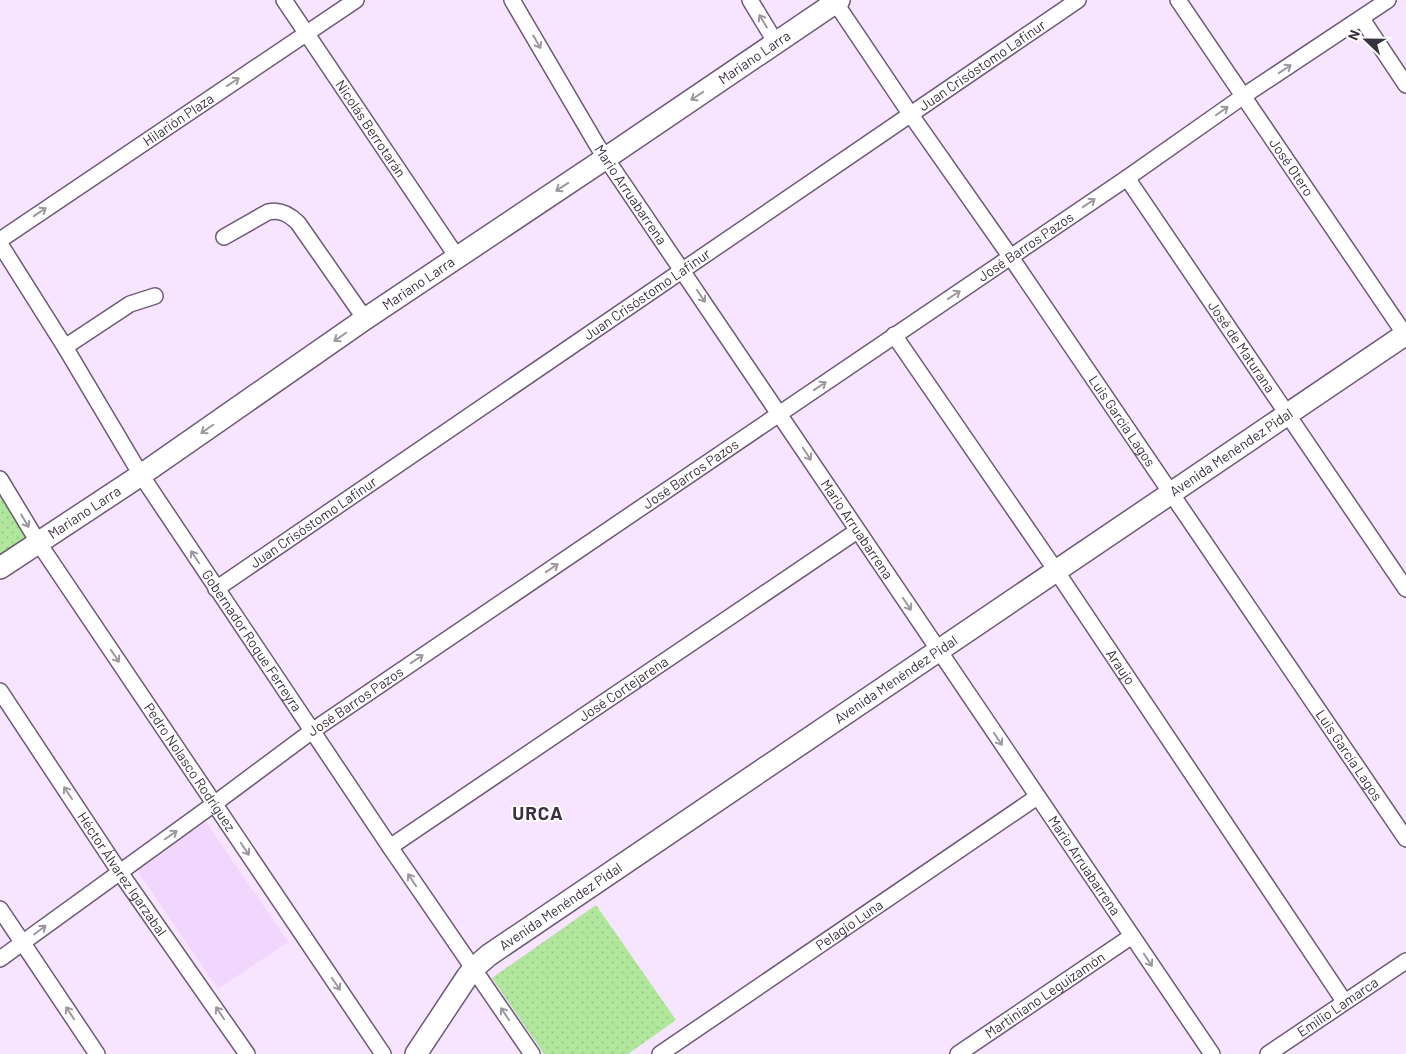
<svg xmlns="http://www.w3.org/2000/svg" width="1406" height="1054" font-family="Barlow,sans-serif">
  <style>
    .built { fill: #f1d6fd }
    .park { fill: url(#park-dots) }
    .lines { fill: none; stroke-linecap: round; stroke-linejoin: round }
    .street-casing { stroke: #6d5a76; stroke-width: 18 }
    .secondary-casing { stroke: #6d5a76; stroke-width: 24 }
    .street { stroke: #fff; stroke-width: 15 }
    .secondary { stroke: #fff; stroke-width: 21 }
    .oneway { stroke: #9c989e }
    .labels { text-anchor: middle; stroke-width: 4; stroke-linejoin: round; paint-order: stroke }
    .street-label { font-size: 14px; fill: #3a323e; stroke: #fff }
    .district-label { font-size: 19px; font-weight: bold; letter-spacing: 1px; fill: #3a323e; stroke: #fff }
  </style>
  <defs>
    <pattern id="park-dots" width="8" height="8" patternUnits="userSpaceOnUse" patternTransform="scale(1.25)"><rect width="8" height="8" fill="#b1e69d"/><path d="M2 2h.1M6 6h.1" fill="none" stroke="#99c688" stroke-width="1.8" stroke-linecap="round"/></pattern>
  </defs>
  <rect width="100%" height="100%" fill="#f7e4ff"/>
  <!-- built -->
  <polygon class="built" points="206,822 288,942 218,989 136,869"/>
  <!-- park -->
  <g class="park">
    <polygon points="1,497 28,538 0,557 0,498"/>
    <polygon points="596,905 676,1020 628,1054 544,1054 492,978"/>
  </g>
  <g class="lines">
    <!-- street casing -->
    <g class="street-casing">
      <g id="street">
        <path id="s1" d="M284,0L457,257"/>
        <path id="s2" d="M512,0L597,145L1212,1054"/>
        <polyline points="750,0 776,43"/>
        <path id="s3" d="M1178,0L1406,336"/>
        <path id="s4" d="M835,2L911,115L1010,256L1406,839"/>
        <polyline points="1362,19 1406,85"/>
        <path id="s5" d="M1127,178L1406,589"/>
        <path d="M224,237L268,212C280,209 289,214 298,223L365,319"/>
        <path id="s6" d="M0,240L356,0"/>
        <path id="s7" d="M0,244L65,347L141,475L390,847L532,1054"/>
        <path id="s8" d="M894,335L1057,572L1344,1001"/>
        <polyline points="65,347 130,304 155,296"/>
        <path id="s9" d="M0,479L38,542L383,1054"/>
        <path id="s10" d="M216,589L1078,0"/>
        <path id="s11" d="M0,691L119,871L247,1054"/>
        <path id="s12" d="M390,847L857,531"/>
        <polyline points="0,909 97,1054"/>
        <path id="s13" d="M0,959L214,804L312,731L1127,178L1245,95L1388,0"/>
        <path id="s14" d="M660,1054L1037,797"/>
        <path id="s15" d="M958,1054L1132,936"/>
        <path id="s16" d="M1268,1054L1406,961"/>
      </g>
    </g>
    <!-- secondary casing -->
    <g class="secondary-casing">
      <g id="secondary">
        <path id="s17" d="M0,568L141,475L365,319L606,158L839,0"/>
        <path id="s18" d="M416,1054L467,977L474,968L489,955L1406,334"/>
      </g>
    </g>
    <!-- street -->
    <use href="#street" class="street"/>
    <!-- secondary -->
    <use href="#secondary" class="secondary"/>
  </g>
  <!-- one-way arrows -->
  <defs><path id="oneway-shaft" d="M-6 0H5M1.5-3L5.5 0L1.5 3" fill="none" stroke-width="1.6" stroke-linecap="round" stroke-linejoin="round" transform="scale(1.25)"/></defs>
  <g class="oneway">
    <use href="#oneway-shaft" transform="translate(763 21) rotate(-121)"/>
    <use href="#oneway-shaft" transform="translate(537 42) rotate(60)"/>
    <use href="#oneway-shaft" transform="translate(1285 69) rotate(-33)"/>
    <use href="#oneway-shaft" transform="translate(233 82) rotate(-34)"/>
    <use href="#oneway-shaft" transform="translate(697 96) rotate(146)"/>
    <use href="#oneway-shaft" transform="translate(1222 111) rotate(-35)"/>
    <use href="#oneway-shaft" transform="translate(562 187) rotate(147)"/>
    <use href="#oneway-shaft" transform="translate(1089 203) rotate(-34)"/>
    <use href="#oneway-shaft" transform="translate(40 212) rotate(-34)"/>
    <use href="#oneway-shaft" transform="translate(954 295) rotate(-34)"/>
    <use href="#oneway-shaft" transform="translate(701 296) rotate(56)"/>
    <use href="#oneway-shaft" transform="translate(340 337) rotate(145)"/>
    <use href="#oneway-shaft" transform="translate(820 386) rotate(-34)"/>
    <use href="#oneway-shaft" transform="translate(207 429) rotate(145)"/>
    <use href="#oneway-shaft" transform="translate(807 454) rotate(57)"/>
    <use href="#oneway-shaft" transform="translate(25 521) rotate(59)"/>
    <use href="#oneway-shaft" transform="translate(195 557) rotate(-124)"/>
    <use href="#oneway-shaft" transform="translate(552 568) rotate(-34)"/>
    <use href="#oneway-shaft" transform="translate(907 604) rotate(56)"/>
    <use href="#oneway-shaft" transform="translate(115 656) rotate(56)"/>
    <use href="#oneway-shaft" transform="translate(417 659) rotate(-34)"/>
    <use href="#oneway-shaft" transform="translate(998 739) rotate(56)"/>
    <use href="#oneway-shaft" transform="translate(68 793) rotate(-124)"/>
    <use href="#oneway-shaft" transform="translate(171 835) rotate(-35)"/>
    <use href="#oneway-shaft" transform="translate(245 849) rotate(56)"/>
    <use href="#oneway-shaft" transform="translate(412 880) rotate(-124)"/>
    <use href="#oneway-shaft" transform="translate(40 930) rotate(-37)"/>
    <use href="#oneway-shaft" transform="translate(1148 960) rotate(56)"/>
    <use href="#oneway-shaft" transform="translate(336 984) rotate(56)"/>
    <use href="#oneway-shaft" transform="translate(70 1013) rotate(-123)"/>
    <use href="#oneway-shaft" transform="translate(220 1013) rotate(-124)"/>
    <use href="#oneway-shaft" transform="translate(505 1014) rotate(-124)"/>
  </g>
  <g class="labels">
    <!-- street labels -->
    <g class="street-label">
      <text dy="5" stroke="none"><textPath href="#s17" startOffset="911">Mariano Larra</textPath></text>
      <text dy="5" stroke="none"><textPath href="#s10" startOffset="928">Juan Crisóstomo Lafinur</textPath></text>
      <text dy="5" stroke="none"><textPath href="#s6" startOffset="215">Hilarión Plaza</textPath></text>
      <text dy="5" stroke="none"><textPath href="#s1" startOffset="155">Nicolás Berrotarán</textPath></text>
      <text dy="5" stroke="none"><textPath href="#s3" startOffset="202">José Otero</textPath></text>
      <text dy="5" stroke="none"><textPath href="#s2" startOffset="228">Mario Arruabarrena</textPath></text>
      <text dy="5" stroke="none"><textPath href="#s13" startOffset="1249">José Barros Pazos</textPath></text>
      <text dy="5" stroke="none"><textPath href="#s17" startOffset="506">Mariano Larra</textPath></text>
      <text dy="5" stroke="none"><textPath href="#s10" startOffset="522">Juan Crisóstomo Lafinur</textPath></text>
      <text dy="5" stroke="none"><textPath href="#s5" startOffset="204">José de Maturana</textPath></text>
      <text dy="5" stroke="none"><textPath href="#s4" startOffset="508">Luis García Lagos</textPath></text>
      <text dy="5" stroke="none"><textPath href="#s18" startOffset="1020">Avenida Menéndez Pidal</textPath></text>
      <text dy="5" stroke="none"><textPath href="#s13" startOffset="844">José Barros Pazos</textPath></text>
      <text dy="5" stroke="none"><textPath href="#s17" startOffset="101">Mariano Larra</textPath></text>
      <text dy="5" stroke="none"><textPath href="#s10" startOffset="118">Juan Crisóstomo Lafinur</textPath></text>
      <text dy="5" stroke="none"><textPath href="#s2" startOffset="632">Mario Arruabarrena</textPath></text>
      <text dy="5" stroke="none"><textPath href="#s7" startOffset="470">Gobernador Roque Ferreyra</textPath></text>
      <text dy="5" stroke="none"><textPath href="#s8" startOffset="402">Araujo</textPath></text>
      <text dy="5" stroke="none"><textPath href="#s18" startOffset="615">Avenida Menéndez Pidal</textPath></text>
      <text dy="5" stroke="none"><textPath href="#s12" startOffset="282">José Cortejarena</textPath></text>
      <text dy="5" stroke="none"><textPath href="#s13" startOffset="439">José Barros Pazos</textPath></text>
      <text dy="5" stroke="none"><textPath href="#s4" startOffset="912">Luis García Lagos</textPath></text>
      <text dy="5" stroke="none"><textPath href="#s9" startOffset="345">Pedro Nolasco Rodríguez</textPath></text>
      <text dy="5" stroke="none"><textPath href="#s2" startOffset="1038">Mario Arruabarrena</textPath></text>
      <text dy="5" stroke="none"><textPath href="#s11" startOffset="220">Héctor Álvarez Igarzabal</textPath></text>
      <text dy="5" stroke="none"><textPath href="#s18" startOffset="210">Avenida Menéndez Pidal</textPath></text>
      <text dy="5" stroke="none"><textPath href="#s14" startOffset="229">Pelagio Luna</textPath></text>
      <text dy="5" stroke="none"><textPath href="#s15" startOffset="105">Martiniano Leguizamón</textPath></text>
      <text dy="5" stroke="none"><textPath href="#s16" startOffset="84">Emilio Lamarca</textPath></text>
    </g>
    <!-- district labels -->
    <g class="district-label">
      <text x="538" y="820">URCA</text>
    </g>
  </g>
  <!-- north arrow -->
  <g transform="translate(1366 40) rotate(292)" stroke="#ffffff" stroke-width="4" paint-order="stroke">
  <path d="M0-4L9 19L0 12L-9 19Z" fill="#3a323e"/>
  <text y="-8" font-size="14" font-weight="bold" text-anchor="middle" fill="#3a323e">N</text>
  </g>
</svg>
